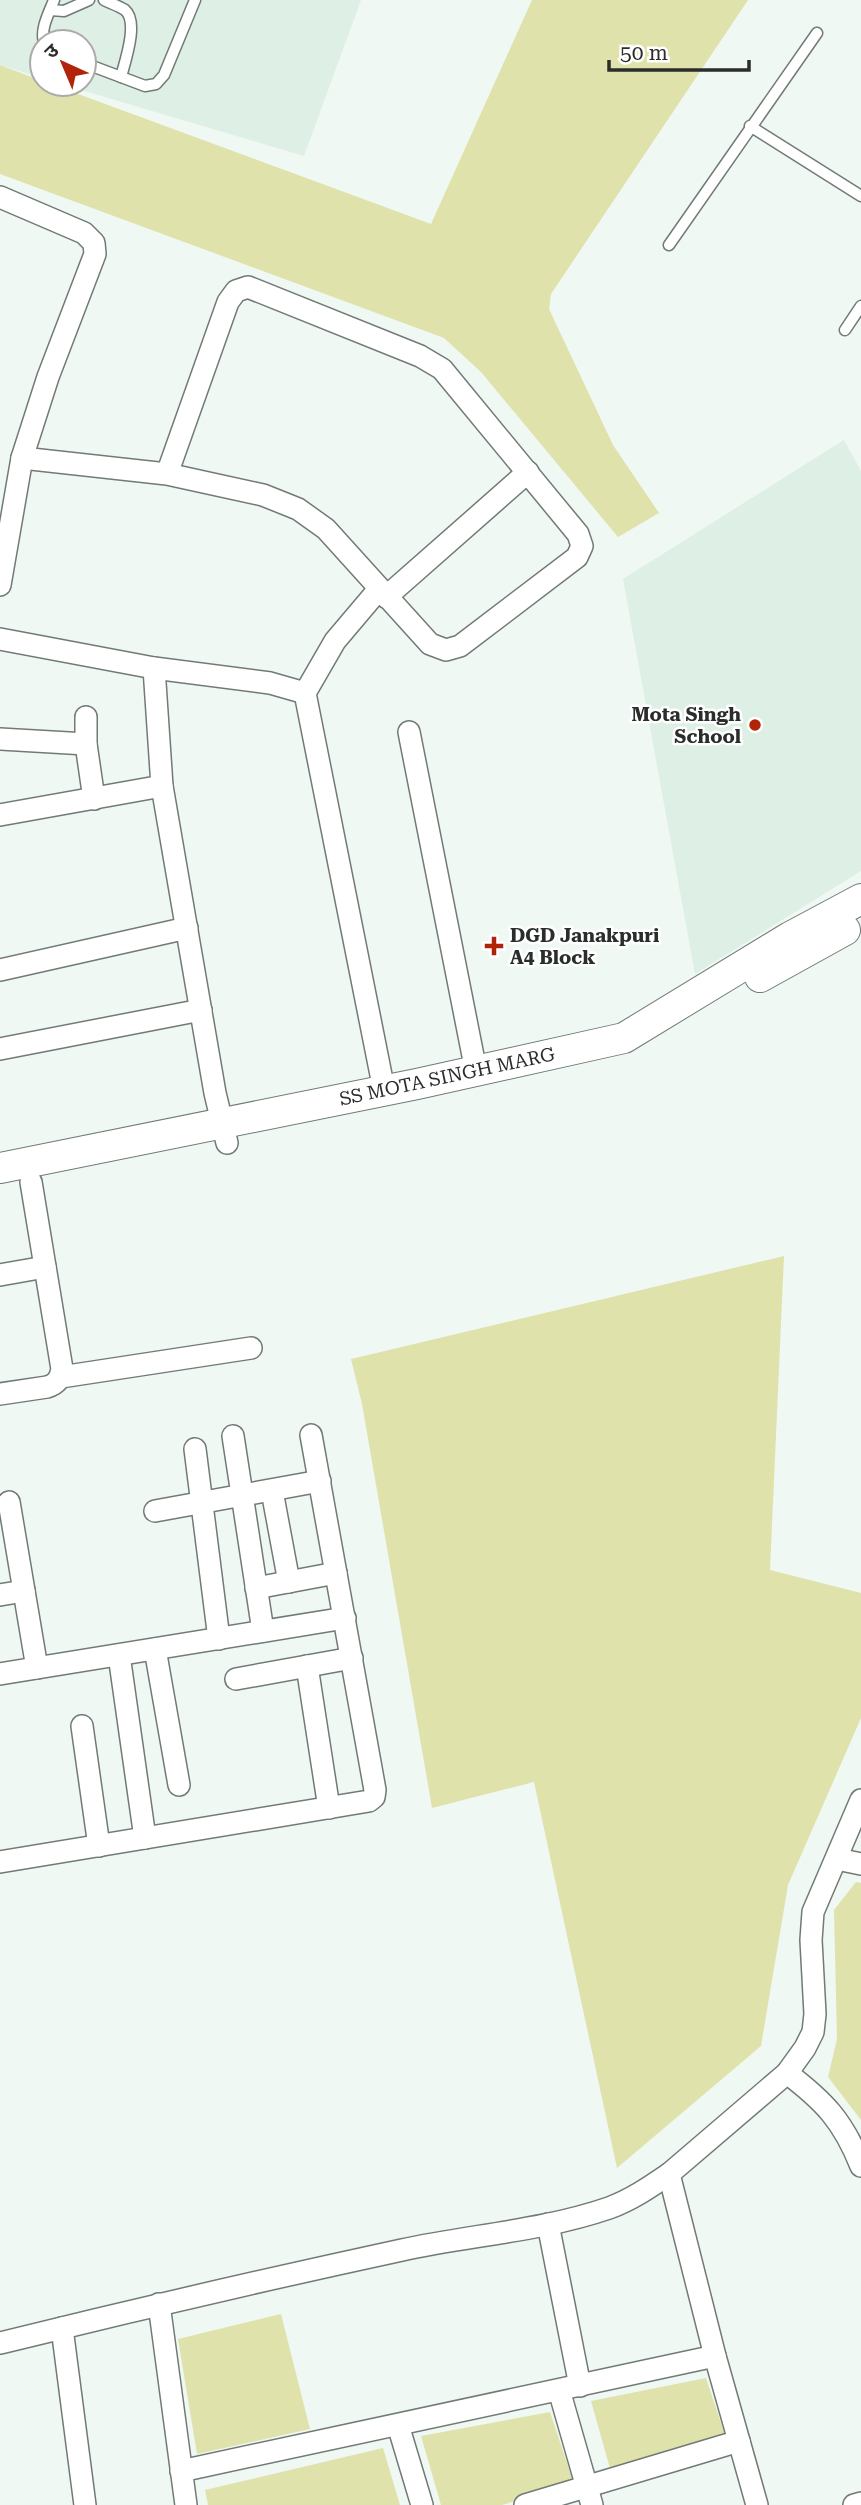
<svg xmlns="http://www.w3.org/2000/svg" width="861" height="2505" font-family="'Roboto Serif','Noto Sans Devanagari',serif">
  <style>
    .built { fill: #deefe5 }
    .green { fill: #e0e2ac }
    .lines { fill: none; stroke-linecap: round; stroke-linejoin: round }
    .lane-casing { stroke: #727a75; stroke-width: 13 }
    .street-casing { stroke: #727a75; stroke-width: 24 }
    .secondary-casing { stroke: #727a75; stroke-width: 32 }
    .lane { stroke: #fff; stroke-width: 10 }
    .street { stroke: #fff; stroke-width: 21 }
    .secondary { stroke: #fff; stroke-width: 30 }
    .poi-dot { fill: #b12409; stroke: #fff; stroke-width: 2.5 }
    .labels { text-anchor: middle; stroke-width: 5; stroke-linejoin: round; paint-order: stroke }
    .poi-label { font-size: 19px; font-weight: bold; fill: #2a2d2b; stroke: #fff; text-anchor: end }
    .street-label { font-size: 19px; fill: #2a2d2b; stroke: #fff }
  </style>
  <rect width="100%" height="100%" fill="#eff8f3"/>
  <!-- built -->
  <g class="built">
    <polygon points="0,0 361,0 304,156 61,84 84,84 84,42 42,42 42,78 0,65"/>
    <polygon points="844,440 861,471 861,871 695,974 623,579"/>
  </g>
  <!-- green -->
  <g class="green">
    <polygon points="532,0 748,0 551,294 549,309 613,445 659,513 618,537 481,372 444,338 0,174 0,65 42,81 42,84 51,84 431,224"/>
    <polygon points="784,1256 770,1570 861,1593 861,1718 788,1885 761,2046 617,2168 534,1782 432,1808 362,1404 351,1359"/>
    <polygon points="856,1882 861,1883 861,2120 828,2077 837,2039 834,1910"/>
    <polygon points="281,2314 310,2429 197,2454 178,2339"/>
    <polygon points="706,2378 726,2438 611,2472 591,2401"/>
    <polygon points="550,2412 574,2484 502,2505 441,2505 421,2436"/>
    <polygon points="383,2448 400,2505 208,2505 205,2490"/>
  </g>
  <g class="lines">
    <!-- lane casing -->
    <g class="lane-casing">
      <g id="lane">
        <path d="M104,0C110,3 119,6 125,10C139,22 125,61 121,77"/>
        <polyline points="50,10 64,11 89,0"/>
        <path d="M44,42C40,29 49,13 54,0"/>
        <polyline points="84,63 145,86 156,84 164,75 195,0"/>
        <polyline points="750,126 861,196"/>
        <polyline points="669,245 817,33"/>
        <polyline points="845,330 861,306"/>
      </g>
    </g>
    <!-- street casing -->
    <g class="street-casing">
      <g id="street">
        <polyline points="0,197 84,233 94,243 95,254 48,377 22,458 0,585"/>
        <polyline points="22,458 167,474 263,495 298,509 326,529 430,644 446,650 460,646 577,557 582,546 578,534 442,369 420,356 248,287 236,291 228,302 167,474"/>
        <polyline points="379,589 335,641 305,693 384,1090"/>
        <polyline points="386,597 528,472"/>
        <polyline points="0,639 154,668 270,683 305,693"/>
        <polyline points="154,668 162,786 215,1093 227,1143"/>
        <polyline points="86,717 86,744 94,799"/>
        <polyline points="409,732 476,1071"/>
        <polyline points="0,739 86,744"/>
        <polyline points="0,815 162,786"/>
        <polyline points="0,970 187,928"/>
        <polyline points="0,1049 201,1010"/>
        <polyline points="0,1275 45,1267"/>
        <polyline points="61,1377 251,1348"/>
        <path d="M0,1394L47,1387C57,1384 60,1379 62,1369L31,1182"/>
        <polyline points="233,1436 263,1631"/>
        <polyline points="195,1449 219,1639"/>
        <polyline points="272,1491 289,1582"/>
        <polyline points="9,1502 37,1668"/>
        <polyline points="155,1511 320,1481"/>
        <polyline points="256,1588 336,1573"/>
        <polyline points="0,1595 24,1591"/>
        <polyline points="155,1649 179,1785"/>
        <polyline points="119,1655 145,1838"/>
        <polyline points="307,1666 329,1808"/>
        <polyline points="0,1674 345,1618"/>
        <polyline points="236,1679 352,1658"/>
        <polyline points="82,1726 99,1846"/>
        <polyline points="837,1859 861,1864"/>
        <polyline points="0,1862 369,1801 374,1797 375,1790 311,1435"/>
        <path d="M787,2073C825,2102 843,2121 861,2166"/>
        <polyline points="669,2174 715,2356 757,2505"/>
        <polyline points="548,2224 580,2386"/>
        <polyline points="159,2304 186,2505"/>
        <polyline points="62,2328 85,2505"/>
        <path d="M0,2343C134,2310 268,2279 402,2250C471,2235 542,2231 609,2208C631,2200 650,2187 669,2174L787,2073L805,2048L813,2032L815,2014L811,1940L813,1912L861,1800"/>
        <polyline points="559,2390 592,2505"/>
        <polyline points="398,2425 422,2505"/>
        <polyline points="181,2471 715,2356"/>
        <polyline points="525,2505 739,2441"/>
        <polyline points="854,2505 861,2503"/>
      </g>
    </g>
    <!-- secondary casing -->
    <g class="secondary-casing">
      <g id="secondary">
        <polyline points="760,977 845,930"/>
        <polyline points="0,1168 417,1084 624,1038 790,937 861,899"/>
      </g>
    </g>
    <!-- lane -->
    <use href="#lane" class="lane"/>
    <!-- street -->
    <use href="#street" class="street"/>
    <!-- secondary -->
    <use href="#secondary" class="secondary"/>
  </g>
  <!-- markers -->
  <g class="poi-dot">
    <circle cx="755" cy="725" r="7"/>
    <path d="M490.5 935.5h7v7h7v7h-7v7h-7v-7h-7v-7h7z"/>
  </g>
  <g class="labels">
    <!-- poi labels -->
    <g class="poi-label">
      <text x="741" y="721">Mota Singh<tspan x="741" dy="22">School</tspan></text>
      <text x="510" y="942" text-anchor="start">DGD Janakpuri<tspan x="510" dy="22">A4 Block</tspan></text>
    </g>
    <!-- street labels -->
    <g class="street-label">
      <text transform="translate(447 1076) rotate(-12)" y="7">SS MOTA SINGH MARG</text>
    </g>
  </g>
  <!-- north arrow -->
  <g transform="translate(63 63) rotate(316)"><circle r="33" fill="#ffffff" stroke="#aaabaa" stroke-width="2"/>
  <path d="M0-5L12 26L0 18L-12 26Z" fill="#b12409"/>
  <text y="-10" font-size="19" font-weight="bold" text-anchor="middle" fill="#2a2d2b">उ</text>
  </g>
  <!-- scale -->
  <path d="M609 60v10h140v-10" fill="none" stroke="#2a2d2b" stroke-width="3.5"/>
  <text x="620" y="60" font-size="21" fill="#2a2d2b" stroke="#ffffff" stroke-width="5" paint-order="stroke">50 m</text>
</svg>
